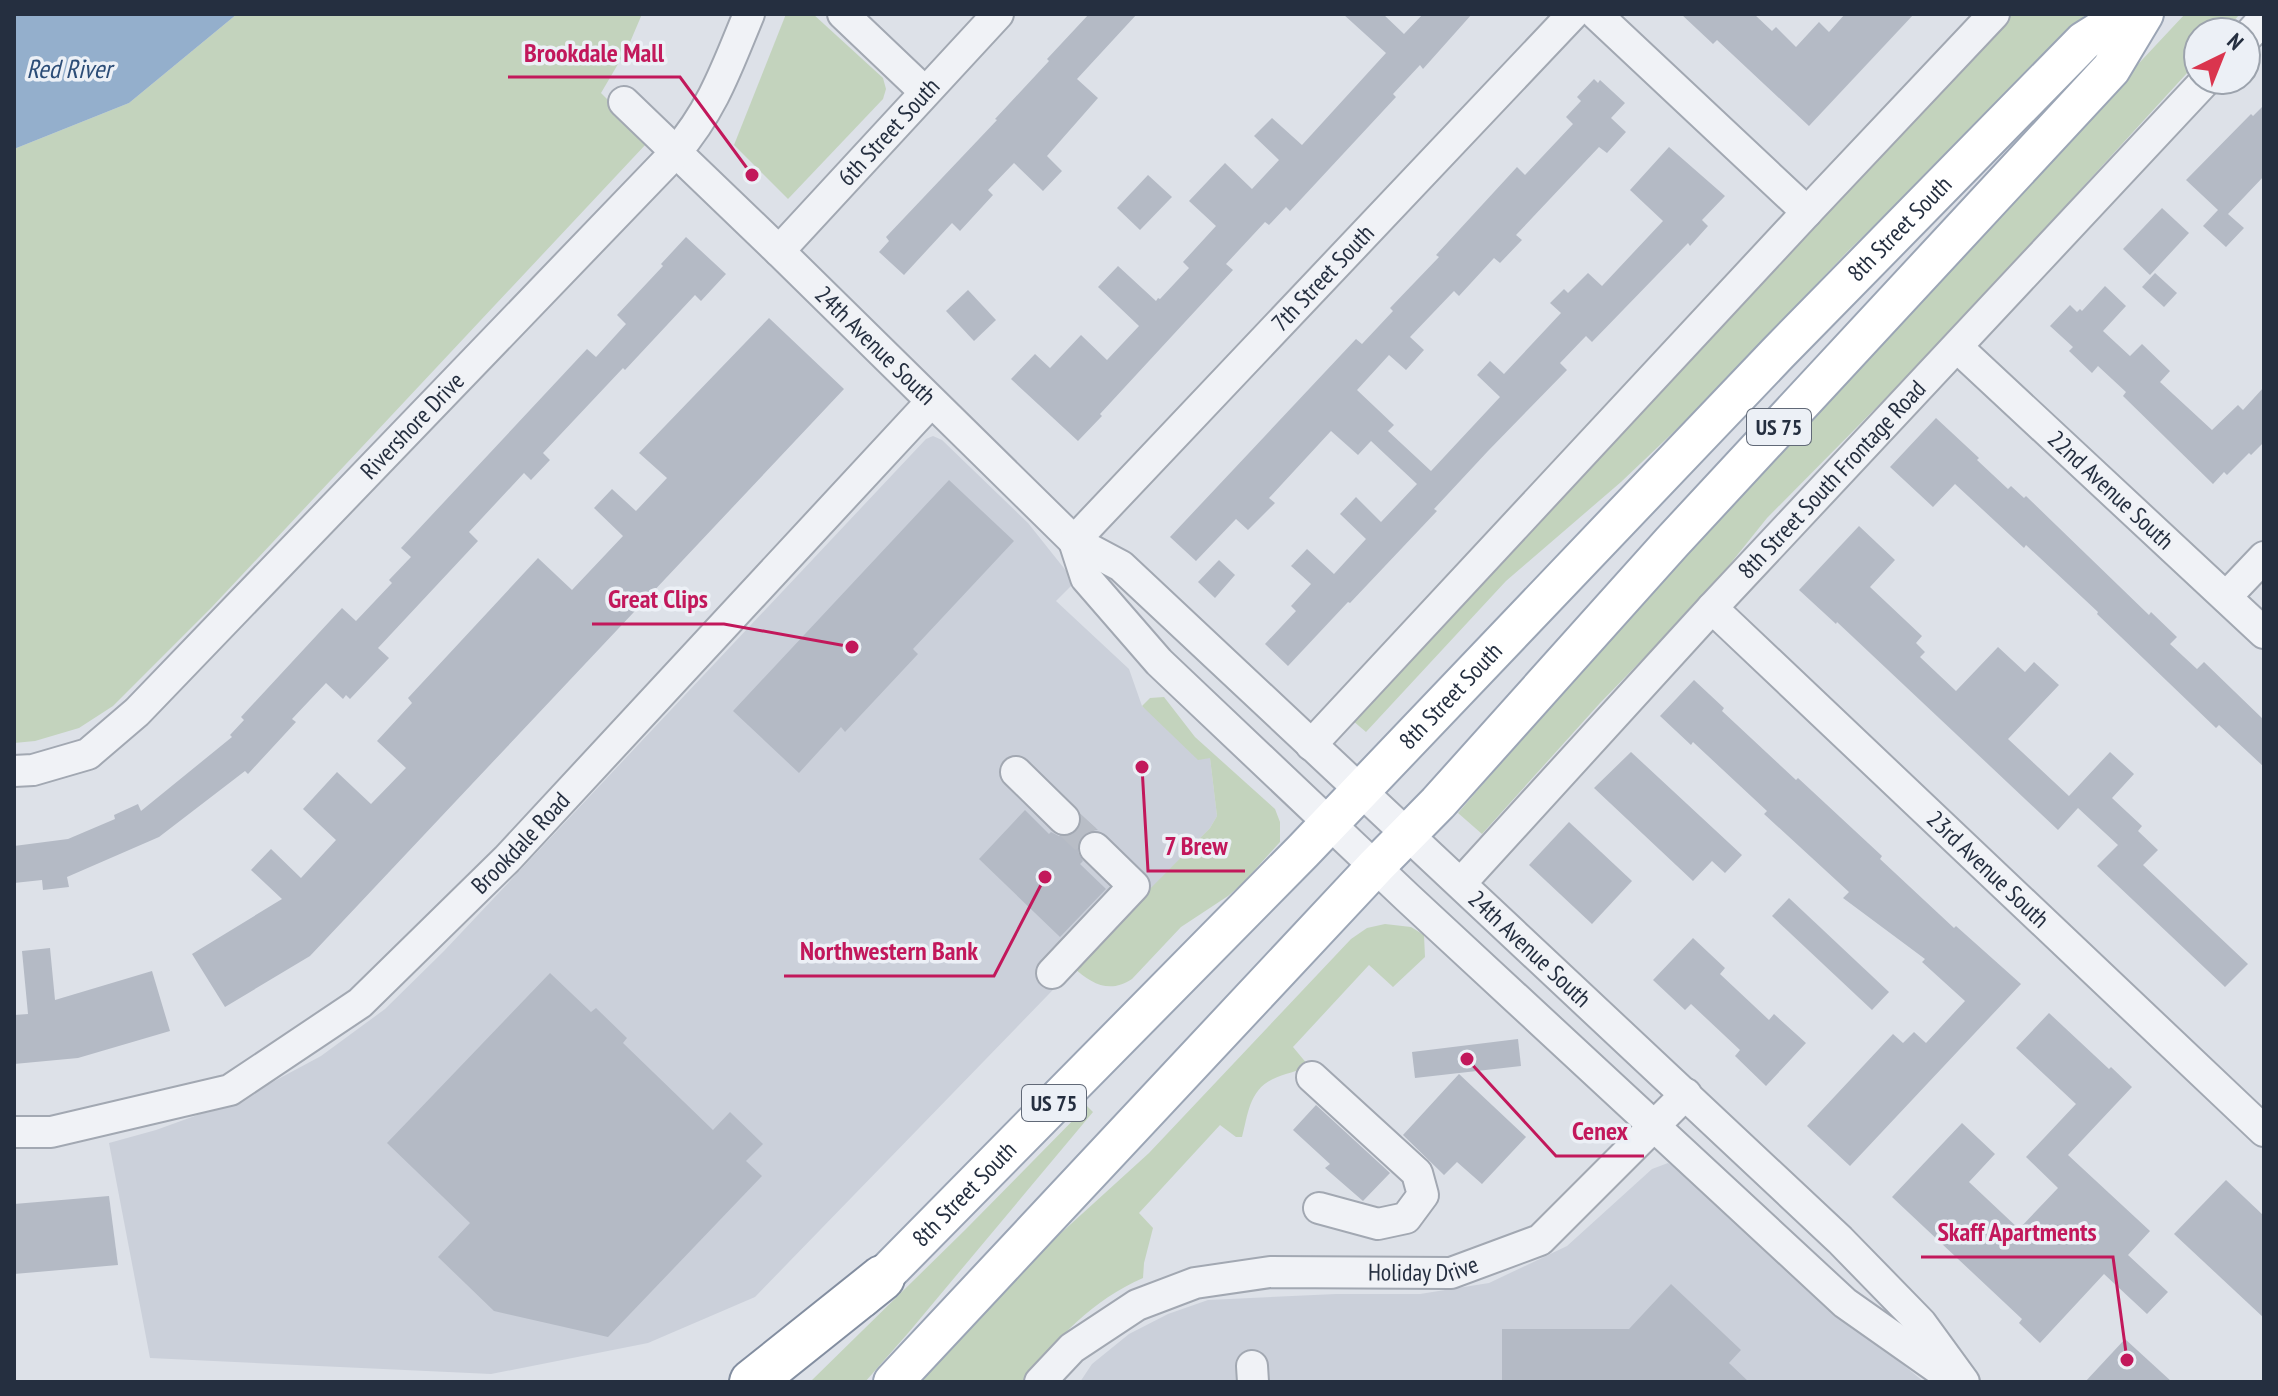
<svg xmlns="http://www.w3.org/2000/svg" width="2278" height="1396" font-family="'PT Sans Narrow',sans-serif">
  <style>
    .built { fill: #cbd0da }
    .green { fill: #c3d3bd }
    .water { fill: #94afcc }
    .building { fill: #b4bac5 }
    .lines { fill: none; stroke-linecap: round; stroke-linejoin: round }
    .minor-tunnel { stroke: #b8bdc6; stroke-width: 30; stroke-dasharray: 30 15; stroke-linecap: butt }
    .minor-casing { stroke: #a2a8b2; stroke-width: 34 }
    .major-casing { stroke: #9ba5b5; stroke-width: 42 }
    .highway-casing { stroke: #838ea0; stroke-width: 48 }
    .minor { stroke: #f0f2f6; stroke-width: 30 }
    .major { stroke: #fff; stroke-width: 38 }
    .highway { stroke: #fff; stroke-width: 44 }
    .labels { text-anchor: middle; stroke-width: 7; stroke-linejoin: round; paint-order: stroke }
    .shield { fill: #ecf0f6; stroke: #616977; stroke-width: 2 }
    .shield-label { font-size: 22px; font-weight: bold; fill: #252f40 }
    .street-label { font-size: 24px; fill: #252f40; stroke: #ecf0f6 }
    .water-label { font-size: 26px; font-style: italic; fill: #2c4d77; stroke: #ecf0f6 }
    .leader { fill: none; stroke: #c2185b; stroke-width: 3 }
    .callout-dot { fill: #c2185b; stroke: #ecf0f6; stroke-width: 3 }
    .callout-label { font-size: 26px; text-anchor: middle; font-weight: bold; fill: #c2185b; stroke: #ecf0f6; stroke-width: 7; stroke-linejoin: round; paint-order: stroke }
  </style>
  <rect width="100%" height="100%" fill="#dde1e8"/>
  <!-- built -->
  <g class="built">
    <polygon points="933,436 942,440 1028,523 1075,582 1056,601 1129,669 1142,706 1210,758 1217,816 1210,828 755,1297 648,1343 491,1374 150,1358 109,1143 156,1130 239,1100 321,1056 385,1009 444,951 926,439"/>
    <polygon points="1668,1163 1685,1173 1829,1303 1924,1382 1080,1382 1092,1364 1129,1334 1168,1314 1208,1300 1336,1294 1420,1294 1489,1283 1567,1246 1652,1169"/>
  </g>
  <!-- green -->
  <g class="green">
    <polygon points="237,14 642,14 628,47 601,93 642,134 647,143 211,608 113,706 79,728 35,741 14,743 14,149 129,103"/>
    <polygon points="786,14 813,14 883,78 886,89 883,99 788,199 734,145"/>
    <polygon points="2012,14 2086,14 2003,101 1848,251 1702,405 1621,482 1506,581 1366,732 1352,720"/>
    <polygon points="2185,14 2240,14 2224,32 2198,32 2198,61 1943,340 1767,518 1706,594 1600,703 1482,834 1458,813 1574,678 1774,453"/>
    <path d="M1164,697L1195,737L1275,809L1280,822V842L1242,884L1228,896L1181,927L1132,979C1110,994 1091,984 1073,967L1210,828L1217,816L1210,758L1198,760L1142,706L1150,698Z"/>
    <path d="M1385,924L1411,927L1424,935L1425,957L1393,987L1369,965L1293,1047L1308,1065C1298,1072 1285,1073 1273,1079C1249,1090 1248,1115 1242,1137H1236L1220,1125L1139,1213L1153,1228L1144,1263L1143,1278C1093,1300 1056,1338 1025,1382H913L1028,1263L1149,1153L1351,939L1367,928Z"/>
    <polygon points="1087,1106 1093,1112 909,1332 865,1382 810,1382 965,1230"/>
  </g>
  <!-- water -->
  <polygon class="water" points="14,14 237,14 129,103 14,149"/>
  <!-- building -->
  <g class="building">
    <polygon points="1089,14 1137,14 1077,79 1098,98 1047,156 1062,171 1043,191 1014,163 988,190 993,195 960,231 952,223 904,275 879,252 889,241 886,237 997,120 995,119 1049,61 1047,59"/>
    <polygon points="1343,14 1383,14 1404,34 1423,14 1472,14 1423,69 1420,65 1393,94 1396,97 1290,211 1286,207 1269,225 1265,222 1226,264 1233,270 1100,414 1102,416 1078,441 1011,379 1035,354 1050,368 1081,335 1107,360 1139,326 1098,287 1118,266 1156,301 1158,298 1160,299 1189,268 1183,262 1216,226 1189,201 1225,163 1252,189 1279,160 1254,136 1272,118 1302,145 1386,53"/>
    <polygon points="1681,14 1754,14 1772,31 1776,27 1796,47 1819,22 1829,32 1845,14 1914,14 1809,126 1717,40 1713,44"/>
    <polygon points="1594,79 1598,83 1600,80 1625,103 1611,118 1626,132 1607,153 1599,147 1516,235 1522,240 1500,263 1494,258 1459,296 1454,291 1410,337 1424,350 1406,370 1389,355 1357,390 1394,425 1388,431 1431,471 1500,397 1477,375 1490,361 1504,374 1561,313 1550,303 1564,289 1568,293 1588,273 1602,286 1663,221 1630,190 1669,147 1725,196 1702,220 1708,226 1690,246 1688,243 1592,342 1586,336 1560,363 1567,370 1488,451 1434,509 1437,511 1350,603 1348,602 1288,666 1265,644 1296,611 1291,606 1311,584 1291,566 1307,549 1334,574 1366,539 1340,514 1356,497 1381,522 1417,484 1371,441 1358,455 1331,431 1269,498 1275,503 1248,530 1236,519 1196,561 1170,537 1356,339 1362,344 1393,311 1390,308 1439,257 1436,255 1517,167 1525,175 1573,124 1566,117 1581,101 1577,97"/>
    <polygon points="2264,105 2264,176 2228,214 2244,228 2226,247 2203,226 2218,210 2186,180 2251,114 2253,116"/>
    <polygon points="1148,175 1172,197 1140,230 1117,208"/>
    <polygon points="2162,208 2189,233 2150,275 2123,249"/>
    <polygon points="686,237 726,274 701,301 695,295 625,370 623,368 543,453 550,460 531,480 524,473 469,532 478,541 378,648 389,658 350,699 346,695 343,699 326,683 292,719 296,722 248,774 245,771 159,837 67,877 69,887 43,890 42,880 14,883 14,846 68,839 115,819 114,815 138,804 141,811 232,737 230,735 244,720 241,717 342,608 356,621 392,583 389,580 411,557 401,548 587,349 596,357 626,324 617,315 663,266 661,264"/>
    <polygon points="2155,273 2177,293 2164,307 2142,287"/>
    <polygon points="2105,286 2126,306 2103,331 2130,356 2142,344 2170,371 2160,382 2212,430 2238,405 2243,410 2264,387 2264,442 2251,455 2249,453 2227,475 2224,472 2213,484 2123,396 2126,392 2098,366 2092,373 2069,351 2073,347 2050,326 2070,305 2077,312 2080,309 2082,311"/>
    <polygon points="968,290 996,320 974,341 946,311"/>
    <polygon points="769,318 844,389 310,956 225,1007 192,954 282,899 251,870 271,849 301,878 336,840 303,809 337,772 371,804 406,768 377,741 412,703 408,698 538,558 572,590 623,536 594,508 612,489 636,511 667,478 639,453"/>
    <polygon points="1936,418 1979,458 1977,460 2008,489 2011,486 2024,498 2026,496 2149,615 2151,612 2177,637 2170,644 2197,669 2204,662 2264,720 2264,767 2219,725 2216,728 2097,614 2098,612 2026,545 2024,548 1955,484 1933,507 1890,467"/>
    <polygon points="949,480 1014,541 913,649 918,654 845,732 841,727 799,773 733,711"/>
    <polygon points="1859,526 1895,560 1870,587 1922,636 1916,643 1925,652 1920,657 1956,691 1998,647 2025,672 2034,662 2059,685 2008,739 2069,796 2110,752 2134,774 2112,798 2142,826 2138,831 2158,850 2143,865 2248,964 2225,987 2097,866 2118,845 2078,808 2058,830 1837,622 1836,624 1799,590"/>
    <polygon points="1219,560 1235,575 1215,598 1198,582"/>
    <polygon points="1694,680 1724,708 1722,711 1796,780 1798,778 1882,856 1880,859 1954,928 1956,926 2021,984 1850,1166 1807,1126 1893,1034 1903,1043 1914,1032 1926,1043 1965,1001 1922,962 1925,959 1843,898 1849,892 1764,814 1767,811 1693,742 1691,745 1660,716"/>
    <polygon points="1631,752 1742,855 1725,873 1712,861 1693,881 1594,788"/>
    <polygon points="1025,810 1049,834 1051,832 1059,836 1068,836 1076,832 1081,824 1081,815 1098,830 1089,831 1082,836 1078,843 1078,852 1083,861 1080,864 1106,889 1060,937 979,859"/>
    <polygon points="1569,822 1632,881 1592,924 1529,865"/>
    <polygon points="1789,898 1889,992 1872,1010 1772,916"/>
    <polygon points="1693,938 1725,968 1720,974 1769,1020 1774,1014 1806,1043 1766,1086 1735,1056 1740,1050 1691,1004 1685,1010 1653,980"/>
    <polygon points="50,948 55,1000 152,971 170,1031 78,1058 14,1064 14,1015 28,1014 22,951"/>
    <polygon points="550,973 591,1012 596,1008 627,1038 623,1043 713,1130 730,1112 763,1144 746,1161 762,1176 608,1337 494,1311 438,1257 470,1223 387,1143"/>
    <polygon points="2049,1013 2109,1069 2111,1067 2132,1087 2068,1155 2150,1231 2128,1255 2168,1292 2147,1314 2104,1274 2040,1343 2019,1323 2022,1319 1892,1197 1962,1123 1995,1154 1969,1182 2019,1229 2058,1188 2026,1157 2076,1104 2016,1048"/>
    <polygon points="1518,1039 1521,1066 1415,1078 1412,1052"/>
    <polygon points="1459,1074 1526,1137 1482,1184 1457,1162 1444,1175 1403,1135"/>
    <polygon points="1316,1105 1390,1173 1363,1201 1325,1168 1330,1164 1293,1130"/>
    <polygon points="2226,1180 2264,1216 2264,1318 2174,1234"/>
    <polygon points="109,1196 118,1265 14,1274 14,1204"/>
    <polygon points="1671,1284 1741,1350 1729,1363 1749,1382 1502,1382 1502,1329 1629,1329"/>
    <polygon points="2125,1339 2172,1382 2085,1382"/>
  </g>
  <g class="lines">
    <!-- minor-tunnel -->
    <polyline class="minor-tunnel" points="1064,819 1095,848"/>
    <!-- minor casing -->
    <g class="minor-casing">
      <g id="minor">
        <polyline points="843,14 925,92"/>
        <polyline points="1596,14 1807,212"/>
        <polyline points="2246,38 2264,18"/>
        <path id="s1" d="M624,102L779,251L1074,541L1121,566L1840,1240L1921,1323L1964,1382"/>
        <path id="s2" d="M779,251L998,14"/>
        <path id="s3" d="M1957,347L2264,633"/>
        <polyline points="1074,541 1086,578 1159,662 1408,898 1845,1303 1950,1377"/>
        <path id="s4" d="M1074,541L1573,14"/>
        <polyline points="2226,597 2264,557"/>
        <path id="s5" d="M1712,608L2264,1131"/>
        <polyline points="1311,745 1807,212 1994,14"/>
        <path id="s6" d="M14,771L33,770L88,754L137,712L675,153C713,109 727,67 749,14"/>
        <polyline points="1016,772 1064,819"/>
        <path id="s7" d="M1461,883L1712,608L2206,80"/>
        <polyline points="1052,973 1134,886 1095,848"/>
        <polyline points="1312,1077 1417,1173 1423,1195 1406,1218 1378,1224 1319,1208"/>
        <path id="s8" d="M14,1132H51L230,1090L360,1003L507,859L931,402"/>
        <polyline points="1252,1366 1253,1382"/>
        <path id="s9" d="M1040,1382L1072,1348L1137,1305L1195,1283L1270,1272L1451,1273L1540,1240L1686,1094"/>
      </g>
    </g>
    <!-- major casing -->
    <g class="major-casing">
      <g id="major">
        <path id="s10" d="M862,1298L1303,851L1778,353L2084,41L2127,14"/>
        <polyline points="893,1382 1376,866 1438,803 1672,542 2111,69 2144,14"/>
      </g>
    </g>
    <!-- highway casing -->
    <g class="highway-casing">
      <polyline id="highway" points="752,1382 882,1278"/>
    </g>
    <!-- minor -->
    <use href="#minor" class="minor"/>
    <!-- major -->
    <use href="#major" class="major"/>
    <!-- highway -->
    <use href="#highway" class="highway"/>
  </g>
  <g class="labels">
    <!-- shield labels -->
    <g class="shield">
      <rect x="1747" y="409" width="64" height="36" rx="6"/>
      <rect x="1022" y="1085" width="64" height="36" rx="6"/>
    </g>
    <g class="shield-label">
      <text x="1779" y="435">US 75</text>
      <text x="1054" y="1111">US 75</text>
    </g>
    <!-- street labels -->
    <g class="street-label">
      <text dy="8" stroke="none"><textPath href="#s2" startOffset="162">6th Street South</textPath></text>
      <text dy="8" stroke="none"><textPath href="#s10" startOffset="1490">8th Street South</textPath></text>
      <text dy="8" stroke="none"><textPath href="#s4" startOffset="362">7th Street South</textPath></text>
      <text dy="8" stroke="none"><textPath href="#s1" startOffset="350">24th Avenue South</textPath></text>
      <text dy="8" stroke="none"><textPath href="#s6" startOffset="538">Rivershore Drive</textPath></text>
      <text dy="8" stroke="none"><textPath href="#s7" startOffset="548">8th Street South Frontage Road</textPath></text>
      <text dy="8" stroke="none"><textPath href="#s3" startOffset="210">22nd Avenue South</textPath></text>
      <text dy="8" stroke="none"><textPath href="#s10" startOffset="842">8th Street South</textPath></text>
      <text dy="8" stroke="none"><textPath href="#s8" startOffset="604">Brookdale Road</textPath></text>
      <text dy="8" stroke="none"><textPath href="#s5" startOffset="380">23rd Avenue South</textPath></text>
      <text dy="8" stroke="none"><textPath href="#s1" startOffset="1242">24th Avenue South</textPath></text>
      <text dy="8" stroke="none"><textPath href="#s10" startOffset="146">8th Street South</textPath></text>
      <text dy="8" stroke="none"><textPath href="#s9" startOffset="416">Holiday Drive</textPath></text>
    </g>
    <!-- water labels -->
    <g class="water-label">
      <text x="69" y="78">Red River</text>
    </g>
  </g>
  <!-- callouts -->
  <path class="leader" d="M752 175L680 77H508M852 647L724 624H592M1142 767L1148 871H1245M1045 877L994 976H784M1467 1059L1556 1156H1644M2127 1360L2113 1257H1921"/>
  <g class="callout-dot">
    <circle cx="752" cy="175" r="8"/>
    <circle cx="852" cy="647" r="8"/>
    <circle cx="1142" cy="767" r="8"/>
    <circle cx="1045" cy="877" r="8"/>
    <circle cx="1467" cy="1059" r="8"/>
    <circle cx="2127" cy="1360" r="8"/>
  </g>
  <g class="callout-label">
    <text x="594" y="62">Brookdale Mall</text>
    <text x="658" y="608">Great Clips</text>
    <text x="1196" y="855">7 Brew</text>
    <text x="889" y="960">Northwestern Bank</text>
    <text x="1600" y="1140">Cenex</text>
    <text x="2017" y="1241">Skaff Apartments</text>
  </g>
  <!-- border -->
  <rect width="2278" height="1396" fill="none" stroke="#252f40" stroke-width="32"/>
  <!-- north arrow -->
  <g transform="translate(2222 56) rotate(43)"><circle r="38" fill="#ecf0f6" stroke="#9ca3ad" stroke-width="2"/>
  <path d="M0-6L14 30L0 20L-14 30Z" fill="#da354e"/>
  <text y="-12" font-size="22" font-weight="bold" text-anchor="middle" fill="#252f40">N</text>
  </g>
</svg>
